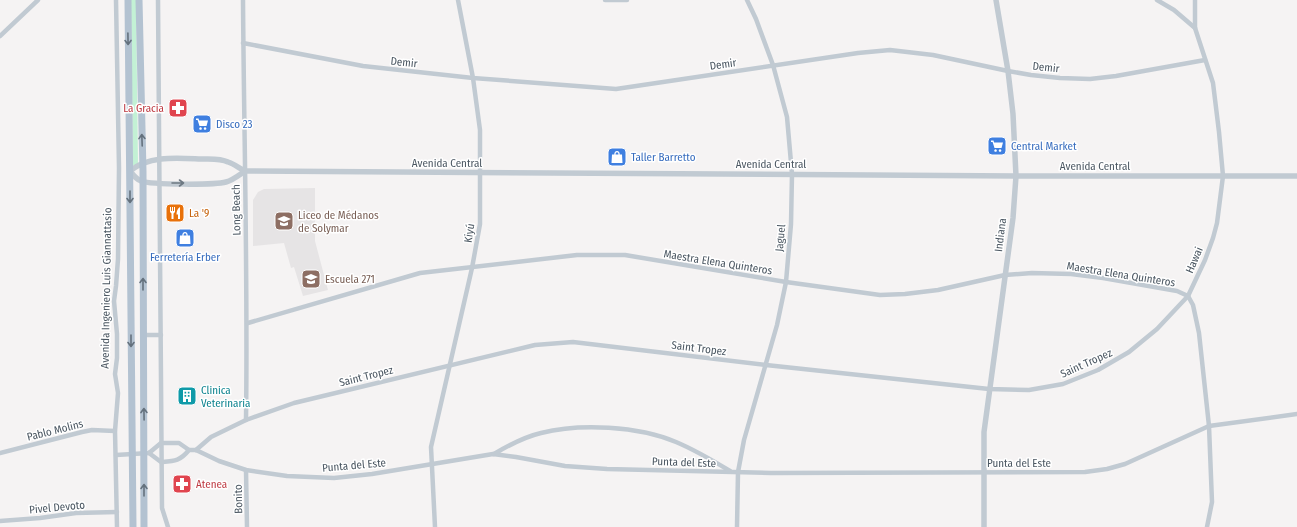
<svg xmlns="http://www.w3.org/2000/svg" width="1297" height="527" font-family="'Fira Sans Condensed',sans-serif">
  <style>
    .education { fill: #e6e4e5 }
    .green { fill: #c3f1d5 }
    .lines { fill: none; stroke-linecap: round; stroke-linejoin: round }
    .minor { stroke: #c1cad2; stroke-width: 4.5 }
    .tertiary { stroke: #c1cad2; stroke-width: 5.5 }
    .primary { stroke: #b3c2d1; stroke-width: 7 }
    .oneway { stroke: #64717d }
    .oneway2 { stroke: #6e7983 }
    .labels { text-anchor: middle; stroke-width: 3; stroke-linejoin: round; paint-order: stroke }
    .street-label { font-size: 11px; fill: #4a5661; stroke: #fff }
    .health-label { font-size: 11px; fill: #be3a42; stroke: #fff; text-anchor: end }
    .shop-label { font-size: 11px; fill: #366cbe; stroke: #fff; text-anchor: start }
    .food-label { font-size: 11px; fill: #c56008; stroke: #fff; text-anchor: start }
    .education-label { font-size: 11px; fill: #785e54; stroke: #fff; text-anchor: start }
    .culture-label { font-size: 11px; fill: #0d838f; stroke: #fff; text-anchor: start }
  </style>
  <rect width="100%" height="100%" fill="#f5f3f3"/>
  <!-- education -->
  <polygon class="education" points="315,188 315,241 328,290 303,296 294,267 291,268 284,243 253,246 253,200 258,192 264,189"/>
  <!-- green -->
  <polygon class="green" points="131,0 136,0 138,165 134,166 133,165"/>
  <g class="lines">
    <!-- minor -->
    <g class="minor">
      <polyline points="116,0 119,168 118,259 116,286 114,301 117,334 117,358 115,374 118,393 115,431 117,527"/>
      <polyline points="158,0 162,508 168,527"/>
      <path d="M243,0C244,140 248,280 246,420"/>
      <polyline points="605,0 627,0"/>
      <polyline points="1157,0 1174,10 1195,28"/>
      <polyline points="0,36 38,0"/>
      <polyline points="243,43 363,66 473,78 616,89 858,53 890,50 933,55 1008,71 1031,75 1060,78 1090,79 1116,76 1205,60"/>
      <polyline points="1188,296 1193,305 1199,333 1209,426 1212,502 1207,527"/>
      <polyline points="248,323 420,273 577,255 625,255 786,282 880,295 905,294 938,290 1005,275 1032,273 1071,274 1103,278 1177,291 1188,296"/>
      <polyline points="143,335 161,335"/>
      <polyline points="196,450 211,437 246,420 294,403 535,345 573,342 766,365 989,389 1029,390 1063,384 1098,370 1129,352 1157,329 1188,296 1205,260 1213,238 1217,223 1223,176 1219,132 1213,83 1195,28 1195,0"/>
      <polyline points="0,453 82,432 92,430 115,431"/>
      <path d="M149,453L161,462C175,461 180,461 189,450H196L219,461L246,470L287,476L334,478L372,474L493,454L516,457L565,466L607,469L771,473L1085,472L1107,469L1125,464L1209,426L1297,414"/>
      <path d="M494,454C509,445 524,437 541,433C580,423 638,426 676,442C695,450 712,460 730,471"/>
      <polyline points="116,455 149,453 161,443 179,443 189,450"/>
      <polyline points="246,470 247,527"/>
      <polyline points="0,521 40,518 76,513 117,512"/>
      <polyline points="435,527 431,447 472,268 480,224 480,130 473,78 458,0"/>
      <polyline points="737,527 738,472 744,440 777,325 786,282 791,224 792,174 787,117 773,65 756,19 747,0"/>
    </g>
    <!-- tertiary -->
    <g class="tertiary">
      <path d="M245,171C239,175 233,180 226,182C215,185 152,185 141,181C136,179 133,175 130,171C149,155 178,158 201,159C210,159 220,158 228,162C234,164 239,168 245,171L1016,176H1297"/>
      <polyline points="984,527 984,432 1013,218 1016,176 1013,114 1008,71 996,0"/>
    </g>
    <!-- primary -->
    <g class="primary">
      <polyline points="128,0 133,527"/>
      <polyline points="139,0 143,171 144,527"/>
    </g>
  </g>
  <!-- one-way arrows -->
  <defs><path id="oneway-shaft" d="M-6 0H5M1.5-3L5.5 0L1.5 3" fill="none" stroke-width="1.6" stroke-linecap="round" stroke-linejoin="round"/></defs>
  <g class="oneway">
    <use href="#oneway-shaft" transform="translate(128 39) rotate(89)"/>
    <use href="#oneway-shaft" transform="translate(142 140) rotate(-92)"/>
    <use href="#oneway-shaft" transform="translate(130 197) rotate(90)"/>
    <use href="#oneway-shaft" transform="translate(143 284) rotate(-90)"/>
    <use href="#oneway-shaft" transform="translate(131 341) rotate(90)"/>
    <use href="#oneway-shaft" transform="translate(144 414) rotate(-91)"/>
    <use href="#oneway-shaft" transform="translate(144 490) rotate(-90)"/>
  </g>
  <use class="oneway2" href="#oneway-shaft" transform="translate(178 183)"/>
  <!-- icons -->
  <defs>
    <g id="pharmacy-square" transform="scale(1)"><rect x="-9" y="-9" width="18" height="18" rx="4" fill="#e0444e" stroke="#fff"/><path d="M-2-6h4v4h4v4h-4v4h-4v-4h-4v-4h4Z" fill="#fff"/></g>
    <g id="supermarket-square" transform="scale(1)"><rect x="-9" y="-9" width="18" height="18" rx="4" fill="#3f7fe0" stroke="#fff"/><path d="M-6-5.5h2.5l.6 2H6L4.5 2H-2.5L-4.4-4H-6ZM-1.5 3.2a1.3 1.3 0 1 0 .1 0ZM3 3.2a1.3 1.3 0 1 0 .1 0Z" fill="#fff"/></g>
    <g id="shop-square" transform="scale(1)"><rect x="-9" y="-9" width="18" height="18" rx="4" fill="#3f7fe0" stroke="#fff"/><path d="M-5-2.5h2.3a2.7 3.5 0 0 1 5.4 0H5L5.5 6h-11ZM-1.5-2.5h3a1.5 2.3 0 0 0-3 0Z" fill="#fff"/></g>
    <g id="restaurant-square" transform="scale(1)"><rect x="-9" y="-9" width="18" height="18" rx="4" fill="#e8710a" stroke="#fff"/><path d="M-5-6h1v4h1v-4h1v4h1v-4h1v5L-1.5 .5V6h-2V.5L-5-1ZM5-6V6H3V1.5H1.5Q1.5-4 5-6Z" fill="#fff"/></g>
    <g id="school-square" transform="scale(1)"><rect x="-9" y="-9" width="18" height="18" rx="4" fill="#8d6e63" stroke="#fff"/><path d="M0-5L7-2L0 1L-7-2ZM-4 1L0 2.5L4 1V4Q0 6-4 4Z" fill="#fff"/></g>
    <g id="building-square" transform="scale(1)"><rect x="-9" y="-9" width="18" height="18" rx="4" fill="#0f9aa8" stroke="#fff"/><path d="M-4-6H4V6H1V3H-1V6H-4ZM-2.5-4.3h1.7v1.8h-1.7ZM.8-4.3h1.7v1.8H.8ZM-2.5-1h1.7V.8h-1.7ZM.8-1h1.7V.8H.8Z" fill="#fff"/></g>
  </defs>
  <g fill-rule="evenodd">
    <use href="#pharmacy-square" x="178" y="108"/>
    <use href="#supermarket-square" x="202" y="124"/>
    <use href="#supermarket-square" x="997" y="146"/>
    <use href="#shop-square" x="617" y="157"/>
    <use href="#restaurant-square" x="175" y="213"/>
    <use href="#school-square" x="284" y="221"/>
    <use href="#shop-square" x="185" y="238"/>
    <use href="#school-square" x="311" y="279"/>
    <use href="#building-square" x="187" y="396"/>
    <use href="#pharmacy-square" x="182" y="484"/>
  </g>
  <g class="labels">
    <!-- street labels -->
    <g class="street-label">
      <text transform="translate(404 62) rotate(6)" y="4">Demir</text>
      <text transform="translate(723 64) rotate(-8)" y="4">Demir</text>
      <text transform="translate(1046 67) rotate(6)" y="4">Demir</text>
      <text x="447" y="167">Avenida Central</text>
      <text x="771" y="168">Avenida Central</text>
      <text x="1095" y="170">Avenida Central</text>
      <text transform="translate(236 210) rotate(-91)" y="4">Long Beach</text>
      <text transform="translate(469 233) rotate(-81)" y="4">Kiyú</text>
      <text transform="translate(1000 235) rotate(-83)" y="4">Indiana</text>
      <text transform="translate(780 238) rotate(-85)" y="4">Jaguel</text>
      <text transform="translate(1194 260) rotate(-67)" y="4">Hawai</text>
      <text transform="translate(718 262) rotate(9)" y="4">Maestra Elena Quinteros</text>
      <text transform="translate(1121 274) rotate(9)" y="4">Maestra Elena Quinteros</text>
      <text transform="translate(106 288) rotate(-89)" y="4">Avenida Ingeniero Luis Giannattasio</text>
      <text transform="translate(699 348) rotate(7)" y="4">Saint Tropez</text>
      <text transform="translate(1086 363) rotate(-24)" y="4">Saint Tropez</text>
      <text transform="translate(366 376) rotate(-14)" y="4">Saint Tropez</text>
      <text transform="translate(55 430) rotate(-14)" y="4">Pablo Molins</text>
      <text transform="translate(684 462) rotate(2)" y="4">Punta del Este</text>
      <text x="1019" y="467">Punta del Este</text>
      <text transform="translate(354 465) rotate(-5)" y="4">Punta del Este</text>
      <text transform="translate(238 499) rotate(-91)" y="4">Bonito</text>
      <text transform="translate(57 507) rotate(-5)" y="4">Pivel Devoto</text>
    </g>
    <!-- health labels -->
    <g class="health-label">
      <text x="164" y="112">La Gracia</text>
      <text x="196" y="488" text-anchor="start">Atenea</text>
    </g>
    <!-- shop labels -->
    <g class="shop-label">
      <text x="216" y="128">Disco 23</text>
      <text x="1011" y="150">Central Market</text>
      <text x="631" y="161">Taller Barretto</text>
      <text x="185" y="261" text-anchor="middle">Ferretería Erber</text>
    </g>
    <!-- food labels -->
    <g class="food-label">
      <text x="189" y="217">La '9</text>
    </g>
    <!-- education labels -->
    <g class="education-label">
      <text x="298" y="219">Liceo de Médanos<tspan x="298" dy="13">de Solymar</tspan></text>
      <text x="325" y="283">Escuela 271</text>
    </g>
    <!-- culture labels -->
    <g class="culture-label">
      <text x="201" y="394">Clinica<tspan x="201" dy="13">Veterinaria</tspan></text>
    </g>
  </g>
</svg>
